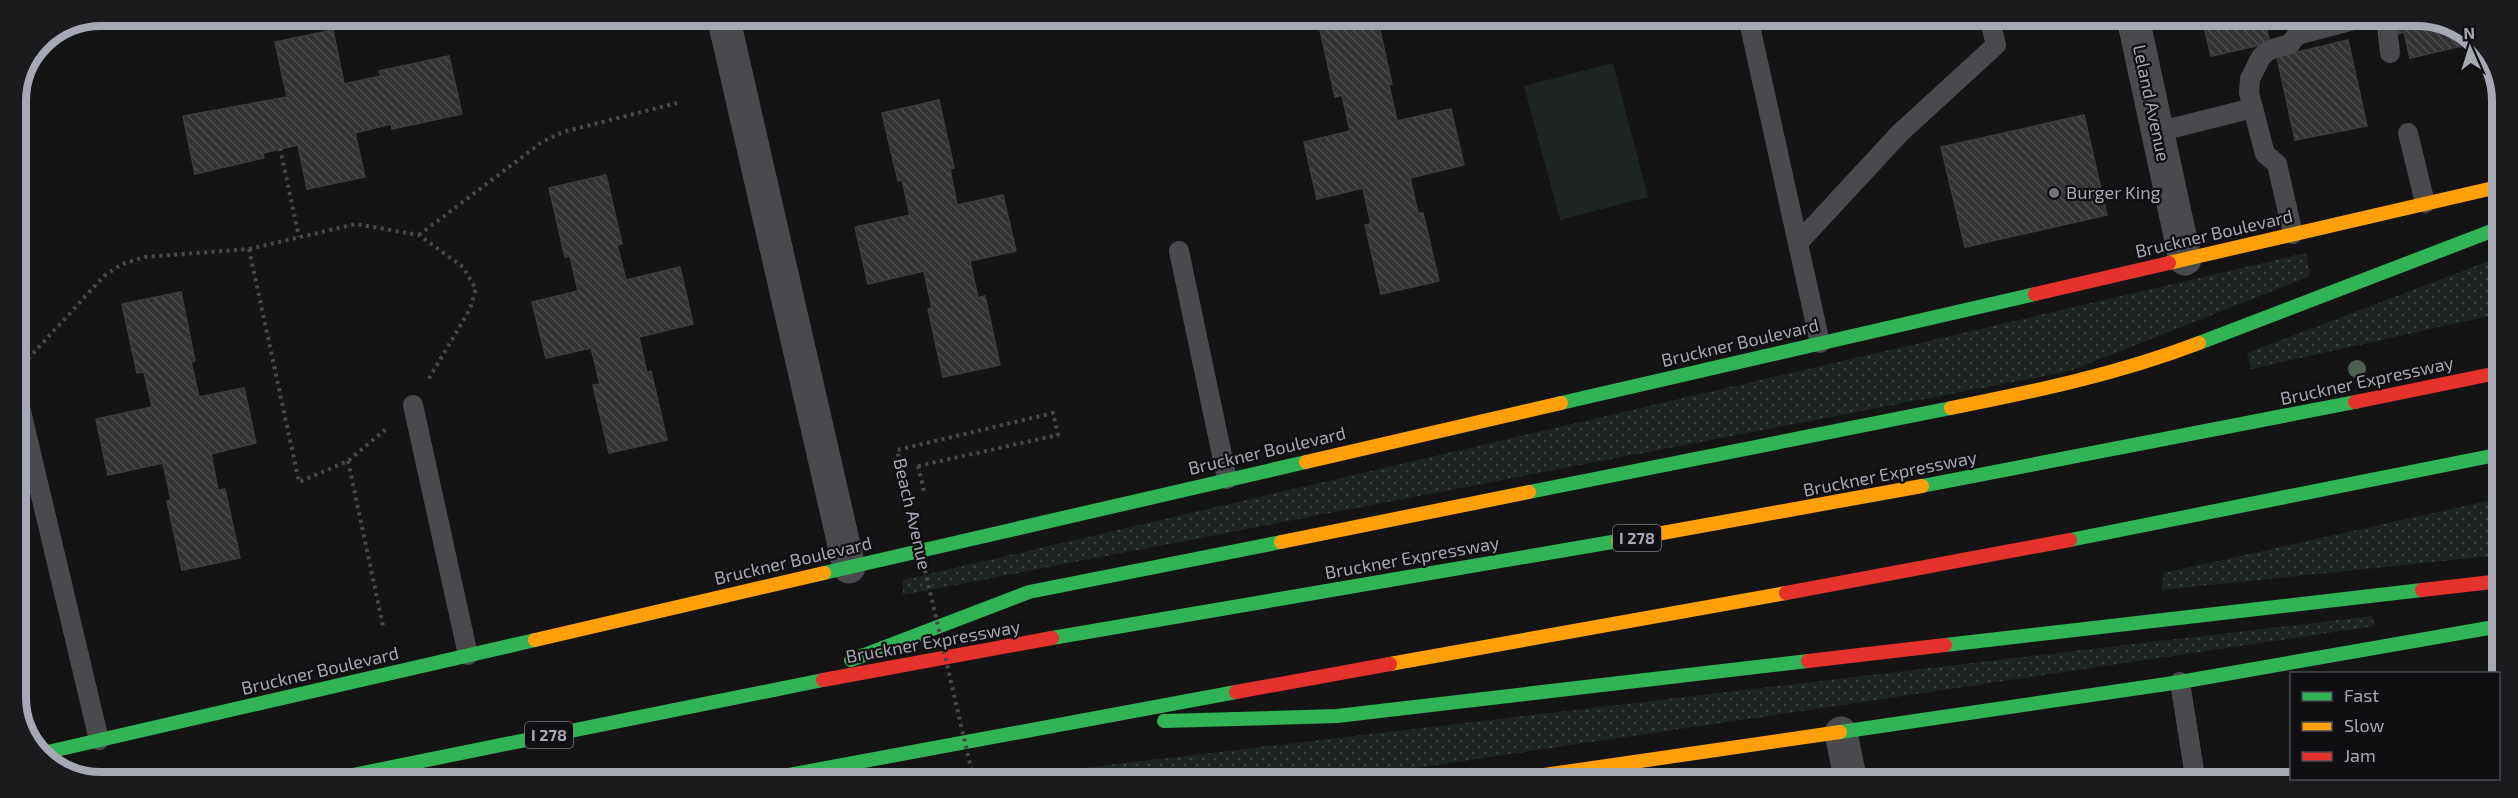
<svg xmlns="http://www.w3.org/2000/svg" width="2518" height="798" font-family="'Exo 2',sans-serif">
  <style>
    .grass { fill: url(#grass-dots) }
    .garden { fill: #1e241f }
    .building { fill: url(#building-back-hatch); stroke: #3d3d40; stroke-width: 1.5 }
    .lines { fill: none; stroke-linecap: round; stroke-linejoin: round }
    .path { stroke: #4a4a4e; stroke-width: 4; stroke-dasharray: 3 4.5; stroke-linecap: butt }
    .lane { stroke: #494a4d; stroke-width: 20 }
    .street { stroke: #494a4d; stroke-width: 33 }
    .fast { stroke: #30b455; stroke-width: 14 }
    .slow { stroke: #ff9f0a; stroke-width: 14 }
    .jam { stroke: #e5322d; stroke-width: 14 }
    .path-bridge { stroke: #4a4a4e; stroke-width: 4; stroke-dasharray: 3 4.5; stroke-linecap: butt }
    .tree { fill: #4e6052 }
    .poi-dot { fill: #73747c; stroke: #0f0e10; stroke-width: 2 }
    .labels { text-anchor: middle; stroke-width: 4.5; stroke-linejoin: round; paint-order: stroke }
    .shield { fill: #0f0e10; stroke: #797a83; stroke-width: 1.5 }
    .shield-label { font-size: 16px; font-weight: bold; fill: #a6a8b4 }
    .street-label { font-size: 18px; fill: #a6a8b4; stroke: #0f0e10 }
    .poi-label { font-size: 18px; fill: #a6a8b4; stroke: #0f0e10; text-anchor: start }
    .rim { fill: none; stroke: #a6a8b4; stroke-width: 8 }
  </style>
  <defs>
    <pattern id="grass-dots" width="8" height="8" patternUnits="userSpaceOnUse" patternTransform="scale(1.5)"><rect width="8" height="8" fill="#1e241f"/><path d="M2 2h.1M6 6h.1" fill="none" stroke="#3c413d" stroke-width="1.8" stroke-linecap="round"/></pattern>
    <pattern id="building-back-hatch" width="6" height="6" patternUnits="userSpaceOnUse" patternTransform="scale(1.5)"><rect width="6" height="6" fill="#323233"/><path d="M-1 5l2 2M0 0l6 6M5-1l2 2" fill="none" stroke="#4d4d4e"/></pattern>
  </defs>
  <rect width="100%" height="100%" fill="#141414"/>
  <!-- grass -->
  <g class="grass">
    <polygon points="2306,253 2310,276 2070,371 903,595 903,580"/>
    <polygon points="2502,256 2502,313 2251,369 2247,353"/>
    <polygon points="2501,498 2501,555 2161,590 2164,573"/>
    <polygon points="2372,616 2375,626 1322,782 990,781 1015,776"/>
  </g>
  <!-- garden -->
  <polygon class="garden" points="1613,63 1648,197 1560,220 1524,86"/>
  <!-- building -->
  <g class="building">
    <polygon points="1377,17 1392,84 1389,85 1397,121 1451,109 1464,165 1410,178 1418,213 1423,213 1439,281 1381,294 1365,225 1371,224 1363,188 1317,199 1304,142 1350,131 1342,95 1335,97 1320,30"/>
    <polygon points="2202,18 2264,18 2270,43 2211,56"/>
    <polygon points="2390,18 2440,18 2479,42 2410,58 2404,32 2394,35"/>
    <polygon points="333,30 344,84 381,76 379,71 449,56 462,114 392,129 391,124 355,133 365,177 307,189 298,145 263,153 264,158 195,174 183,116 287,97 275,42"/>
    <polygon points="2348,40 2367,126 2295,140 2277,57"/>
    <polygon points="939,100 954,168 950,169 957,205 1003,195 1016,251 970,261 978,298 985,296 1000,365 943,377 928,309 932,308 924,271 868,284 855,227 910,215 902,180 898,181 882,113"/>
    <polygon points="2084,115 2107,215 1965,247 1941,147"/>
    <polygon points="606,175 622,244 617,245 626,280 680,267 693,324 639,337 647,373 651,371 667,440 609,453 593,385 600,384 591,348 546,358 532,302 578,291 570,256 565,257 549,188"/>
    <polygon points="181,292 195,361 191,362 199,397 244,388 256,443 211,454 218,490 225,489 240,558 182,570 167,501 171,500 163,463 108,475 96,419 152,407 144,372 137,373 122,304"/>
  </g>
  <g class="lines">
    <!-- path -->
    <g class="path">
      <polyline points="280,148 299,237"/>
      <polyline points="419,235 542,142 563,132 677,103"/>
      <polyline points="249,249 299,482 348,461 387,428"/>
      <polyline points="28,359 104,276 122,264 145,257 249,249 356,224 419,235 463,267 476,289 470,309 428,380"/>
      <polyline points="348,461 383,626"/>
      <polyline points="918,466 924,491"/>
    </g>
    <!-- lane -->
    <g class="lane">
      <polyline points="1748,17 1820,343"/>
      <polyline points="2386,18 2390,53"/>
      <polyline points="2157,132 2253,108"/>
      <polyline points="2408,133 2425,203"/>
      <polyline points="2293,234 2277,164 2265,154 2249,93 2250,79 2261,57 2269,50 2290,44 2297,35 2361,18"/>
      <polyline points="1799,242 1900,133 1996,45 1989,17"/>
      <polyline points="1179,251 1227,479"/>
      <polyline points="15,386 99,740"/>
      <polyline points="413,405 468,655"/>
      <polyline points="2180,682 2196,783"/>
      <polyline points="2368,783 2390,778"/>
    </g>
    <!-- street -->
    <g class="street">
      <polyline points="723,16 849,567"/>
      <polyline points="2133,18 2185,259"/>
      <polyline points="1841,733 1851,782"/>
    </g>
    <!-- fast -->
    <g class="fast">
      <polyline points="2199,343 2502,227"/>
      <polyline points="1561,403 2035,294"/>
      <polyline points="1922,486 2355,402"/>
      <polyline points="1529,492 1951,408"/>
      <polyline points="2070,540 2501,454"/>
      <polyline points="824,573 1306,462"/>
      <polyline points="1052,638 1618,541"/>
      <polyline points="1945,645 2422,590"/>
      <polyline points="851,660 1029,592 1281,542"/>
      <polyline points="1164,721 1337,716 1808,661"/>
      <polyline points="1840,732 2180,682 2500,626"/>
      <polyline points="39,754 535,640"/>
      <polyline points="328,780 823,680"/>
      <polyline points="756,781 1236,692"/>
    </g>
    <!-- slow -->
    <g class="slow">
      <polyline points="2169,263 2502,186"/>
      <path d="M1951,408C2036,391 2118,374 2199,343"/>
      <polyline points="1306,462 1561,403"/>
      <polyline points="1618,541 1922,486"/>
      <polyline points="1281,542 1529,492"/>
      <polyline points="535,640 824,573"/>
      <polyline points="1390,664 1786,593"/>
      <polyline points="1496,782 1840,732"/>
    </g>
    <!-- jam -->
    <g class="jam">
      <polyline points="2035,294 2169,263"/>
      <polyline points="2355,402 2502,372"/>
      <polyline points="2422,590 2501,581"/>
      <polyline points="1786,593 2070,540"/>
      <polyline points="1808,661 1945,645"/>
      <polyline points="823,680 1052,638"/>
      <polyline points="1236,692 1390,664"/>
    </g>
    <!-- path-bridge -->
    <polyline class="path-bridge" points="918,466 1058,435 1053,413 897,450 974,781"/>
  </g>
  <!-- trees -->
  <circle class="tree" cx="2357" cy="369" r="9"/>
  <!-- markers -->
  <circle class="poi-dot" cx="2054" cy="193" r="6"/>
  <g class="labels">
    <!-- shield labels -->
    <g class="shield">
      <rect x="1613" y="525" width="48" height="26" rx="4.5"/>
      <rect x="525" y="722" width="48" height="26" rx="4.5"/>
    </g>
    <g class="shield-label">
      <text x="1637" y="544">I 278</text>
      <text x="549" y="741">I 278</text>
    </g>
    <!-- street labels -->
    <g class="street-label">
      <text transform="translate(2151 103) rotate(78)" y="6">Leland Avenue</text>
      <text transform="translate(2214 234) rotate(-13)" y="6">Bruckner Boulevard</text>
      <text transform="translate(1740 343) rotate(-13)" y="6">Bruckner Boulevard</text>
      <text transform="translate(2367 381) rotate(-12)" y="6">Bruckner Expressway</text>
      <text transform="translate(1267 451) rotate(-13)" y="6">Bruckner Boulevard</text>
      <text transform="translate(1890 474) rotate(-11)" y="6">Bruckner Expressway</text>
      <text transform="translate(912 514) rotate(77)" y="6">Beach Avenue</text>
      <text transform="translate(1412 558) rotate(-10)" y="6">Bruckner Expressway</text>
      <text transform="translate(793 561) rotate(-13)" y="6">Bruckner Boulevard</text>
      <text transform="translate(933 642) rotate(-10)" y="6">Bruckner Expressway</text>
      <text transform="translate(320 671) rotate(-13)" y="6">Bruckner Boulevard</text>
    </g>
    <!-- poi labels -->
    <g class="poi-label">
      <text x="2066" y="199">Burger King</text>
    </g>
  </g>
  <!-- crop -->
  <path d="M0 0H2518V798H0ZM101 26H2417A75 75 0 0 1 2492 101V697A75 75 0 0 1 2417 772H101A75 75 0 0 1 26 697V101A75 75 0 0 1 101 26Z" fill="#1b1a1d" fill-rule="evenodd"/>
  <path class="rim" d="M101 26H2417A75 75 0 0 1 2492 101V697A75 75 0 0 1 2417 772H101A75 75 0 0 1 26 697V101A75 75 0 0 1 101 26Z"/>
  <!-- legend -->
  <rect x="2290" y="672" width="210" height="108" fill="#0f0e10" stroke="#4b4c52" stroke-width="1.5"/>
  <rect x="2302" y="692" width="30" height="9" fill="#30b455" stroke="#4b4c52" stroke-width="1.5"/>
  <text x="2344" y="702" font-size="18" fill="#a6a8b4">Fast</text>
  <rect x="2302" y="722" width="30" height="9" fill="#ff9f0a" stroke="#4b4c52" stroke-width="1.5"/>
  <text x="2344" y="732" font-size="18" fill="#a6a8b4">Slow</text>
  <rect x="2302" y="752" width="30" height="9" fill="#e5322d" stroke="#4b4c52" stroke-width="1.5"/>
  <text x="2344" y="762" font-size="18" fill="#a6a8b4">Jam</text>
  <!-- north arrow -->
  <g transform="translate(2470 48) rotate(357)" stroke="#0f0e10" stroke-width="4.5" paint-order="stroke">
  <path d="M0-4.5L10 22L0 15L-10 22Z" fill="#a6a8b4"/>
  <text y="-9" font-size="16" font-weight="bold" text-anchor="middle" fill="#a6a8b4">N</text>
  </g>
</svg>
